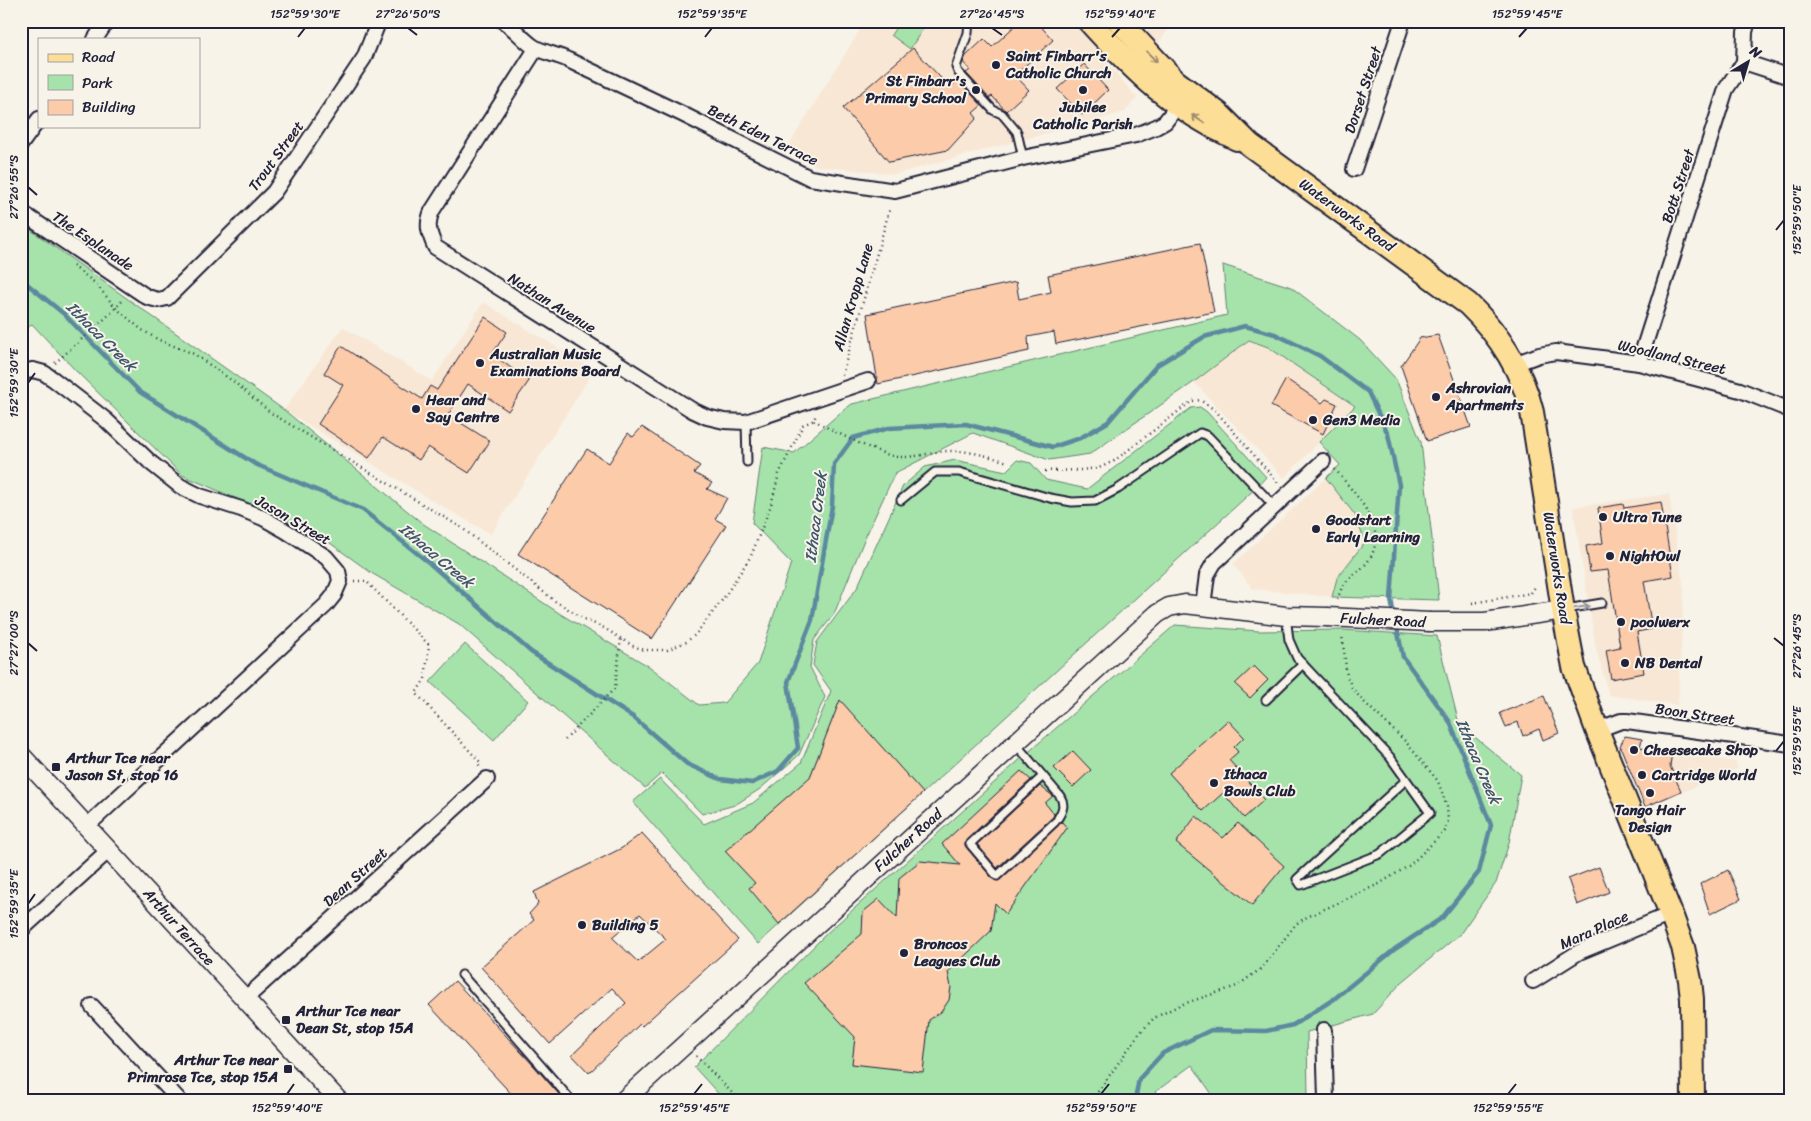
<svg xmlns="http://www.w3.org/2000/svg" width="1811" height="1121" font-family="Sriracha,sans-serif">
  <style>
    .built { fill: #f8e7d5 }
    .green { fill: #a5e3aa; stroke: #648272 }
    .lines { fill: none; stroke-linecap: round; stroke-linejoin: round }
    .stream { stroke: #5c899f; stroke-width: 4.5 }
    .building { fill: #fbcbaa; stroke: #22223b; fill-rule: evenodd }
    .service-casing { stroke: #22223b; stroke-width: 11 }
    .minor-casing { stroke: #22223b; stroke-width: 18 }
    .tertiary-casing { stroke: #22223b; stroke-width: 21 }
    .primary-casing { stroke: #22223b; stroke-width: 26 }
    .path { stroke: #22223b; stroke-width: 2.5; stroke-dasharray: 1 4; stroke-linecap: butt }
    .service { stroke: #f7f3e8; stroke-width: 7 }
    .minor { stroke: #f7f3e8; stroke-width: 14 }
    .tertiary { stroke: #f7f3e8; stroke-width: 18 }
    .primary { stroke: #fdde96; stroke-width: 22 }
    .tertiary-bridge-casing { stroke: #22223b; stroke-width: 21; stroke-linecap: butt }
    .tertiary-bridge { stroke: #f7f3e8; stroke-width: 18 }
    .oneway { stroke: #9a896d }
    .oneway2 { stroke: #97959a }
    .ticks { fill: none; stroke: #22223b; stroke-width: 2 }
    .poi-dot { fill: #22223b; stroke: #f7f3e8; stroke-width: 2 }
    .labels { text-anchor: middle; stroke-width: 4; stroke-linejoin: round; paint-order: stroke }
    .poi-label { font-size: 15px; font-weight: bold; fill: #22223b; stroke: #f7f3e8; text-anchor: start }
    .street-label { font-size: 15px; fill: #22223b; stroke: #f7f3e8 }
    .water-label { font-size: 16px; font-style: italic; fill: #3f566d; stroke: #f7f3e8 }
    .neatline { fill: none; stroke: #22223b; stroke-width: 2 }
    .ticks-label { font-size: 12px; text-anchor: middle; fill: #22223b }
  </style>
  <rect width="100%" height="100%" fill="#f7f3e8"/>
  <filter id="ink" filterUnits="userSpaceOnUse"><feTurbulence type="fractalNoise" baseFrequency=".02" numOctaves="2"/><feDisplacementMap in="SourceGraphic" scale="10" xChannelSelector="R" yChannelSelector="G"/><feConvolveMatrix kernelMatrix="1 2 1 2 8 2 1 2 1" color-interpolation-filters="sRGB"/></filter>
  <g filter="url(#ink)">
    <!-- built -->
    <g class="built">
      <polygon points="837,21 1072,21 1137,98 1125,112 895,174 816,166 787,148 860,30"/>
      <polygon points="1137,21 1174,21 1158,44"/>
      <polygon points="483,302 594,370 491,534 433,501 284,410 343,327 432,381"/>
      <polygon points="1249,340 1268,347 1355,406 1284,478 1194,382"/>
      <polygon points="1326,478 1355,515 1365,542 1337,578 1332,597 1253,589 1233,564"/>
      <polygon points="1669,494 1684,590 1678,705 1609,695 1596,649 1573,507"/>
      <polygon points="1631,745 1735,762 1738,768 1653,805 1629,749"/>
    </g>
    <!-- green -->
    <g class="green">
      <polygon points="900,21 928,21 910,49 891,35"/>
      <polygon points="21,223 284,410 422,523 562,615 650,667 699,705 724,703 758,663 791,563 752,523 763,447 794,453 841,412 852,404 1227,315 1223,265 1291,287 1360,340 1396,379 1421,442 1439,600 1332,597 1337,578 1365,542 1355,515 1326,478 1340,465 1319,442 1355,406 1268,347 1249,340 1194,382 1090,454 1049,460 973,433 895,473 864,540 834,614 814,640 810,667 825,697 799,755 760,789 735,805 702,814 662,773 645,788 459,624 373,574 316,533 182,475 75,370 32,324 21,334"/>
      <polygon points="1200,407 1207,412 1266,477 1257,487 758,944 633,802 660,779 704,824 753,803 801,763 831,691 813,665 817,642 857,588 903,486 925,467 955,460 1006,471 1017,460 1031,463 1046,480 1087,489 1191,408"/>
      <polygon points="1175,625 1259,631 1343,630 1437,636 1459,724 1521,775 1509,843 1496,883 1460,934 1401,983 1373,1014 1307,1032 1308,1100 1216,1100 1192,1065 1155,1092 1160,1100 724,1100 694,1067 827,933 1025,755"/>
      <polygon points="465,644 528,701 494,740 430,682"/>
    </g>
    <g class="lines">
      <!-- stream -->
      <g class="stream">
        <polyline points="21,279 64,314 140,392 255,464 363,510 428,562 531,652 633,717 687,764 720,779 752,783 778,771 798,748 788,682 812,620 832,506 834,464 853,438 889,428 966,424 1053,447 1080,438 1108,422 1157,365 1204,337 1245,326 1275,334 1320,356 1368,392 1388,434 1399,485 1391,599 1394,616"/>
        <polyline points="1135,1100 1139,1079 1163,1053 1211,1030 1266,1031 1293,1025 1334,999 1395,949 1442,918 1479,872 1491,825 1450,722 1403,657 1396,623"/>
      </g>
    </g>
    <!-- building -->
    <g class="building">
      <polygon points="1020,21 1036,21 1053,40 1015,75 1029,90 1006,111 992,96 989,98 966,73 970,70 963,62 966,56 984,39 992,47"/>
      <polygon points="913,48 950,88 958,80 982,105 973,113 977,118 948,150 889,162 843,108"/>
      <polygon points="1084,64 1108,90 1082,115 1057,89"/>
      <polygon points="1200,243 1214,312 1056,344 1054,332 1028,337 1029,351 878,384 867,314 1016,282 1019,299 1051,292 1048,275"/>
      <polygon points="485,317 507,332 492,354 529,381 508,411 468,384 448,415 490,441 469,473 428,447 419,460 383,437 369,458 318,424 343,385 324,373 341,346 422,399 430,386 437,390"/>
      <polygon points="1438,335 1471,427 1427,441 1401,366 1420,338"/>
      <polygon points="1286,379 1322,403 1326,399 1337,404 1323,434 1271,406"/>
      <polygon points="642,427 700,466 694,473 712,483 707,489 727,498 715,519 726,525 652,639 518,554 587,449 609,463 628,433 633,437"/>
      <polygon points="1661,502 1673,576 1644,581 1652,629 1637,632 1644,673 1611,679 1606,650 1620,647 1608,570 1590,572 1586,546 1603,543 1598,508 1623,504 1624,508"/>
      <polygon points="1254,666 1268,680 1250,698 1235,684"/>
      <polygon points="1544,696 1559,733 1543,740 1539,729 1523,736 1518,722 1506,727 1500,713"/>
      <polygon points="840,700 923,793 779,924 749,888 755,883 725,851 810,777"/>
      <polygon points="1228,720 1244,737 1234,747 1238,752 1229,760 1264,800 1244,818 1223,793 1203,811 1169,773"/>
      <polygon points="1625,736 1642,739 1640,747 1672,752 1670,766 1681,791 1645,807 1620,746"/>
      <polygon points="1073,751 1091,770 1073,787 1054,768"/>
      <polygon points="1021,771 1031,780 966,840 965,845 966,847 993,879 998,881 1060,823 1062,822 1067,828 1006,914 995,903 991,931 948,972 951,987 949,1000 941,1012 929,1020 923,1072 852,1064 855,1037 804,983 862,934 863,912 879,899 897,918 899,878 920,861 960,865 942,844"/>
      <polygon points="1040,786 1053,796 1045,803 1054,814 1053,817 997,868 977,844"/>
      <polygon points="1196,816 1223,838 1238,823 1284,866 1252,905 1176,843"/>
      <path d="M642,833L738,940L642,1026L640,1024L589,1073L572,1055L626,1003L612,988L550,1044L481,967L534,920L529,914L538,904L534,892L622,848ZM640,914L666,939L638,962L612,937Z"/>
      <polygon points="1599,867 1609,892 1577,905 1568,879"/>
      <polygon points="1728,870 1741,899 1710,914 1700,884"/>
      <polygon points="455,981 534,1066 564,1100 517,1100 429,1005"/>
    </g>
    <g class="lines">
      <!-- service casing -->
      <g class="service-casing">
        <g id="service">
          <polyline points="969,21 968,33 956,67 958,72 993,110 1002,114 1017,132 1023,158"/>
          <polyline points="746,422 747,462"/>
          <polyline points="901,500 935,472 959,472 1050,498 1072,502 1095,501 1118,489 1200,433 1208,436 1274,506"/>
          <polyline points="1566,609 1602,603"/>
          <polyline points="1286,616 1289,640 1297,658 1390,757 1430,813 1380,854 1301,885 1297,879 1406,780"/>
          <polyline points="1266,700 1303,664"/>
          <path d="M1015,743L1060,796C1065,804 1063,810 1058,818"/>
          <polyline points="1043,776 970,844 997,876 1055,822"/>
          <polyline points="462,975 571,1100"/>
        </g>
      </g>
      <!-- minor casing -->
      <g class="minor-casing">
        <g id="minor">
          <path d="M503,21C516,29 523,40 534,47C541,52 559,55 568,60L682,114L810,178L895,191L1023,158L1136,135L1156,127L1165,122L1182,100"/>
          <polyline points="95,39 107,21"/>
          <path d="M536,49L432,211C426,225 429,233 435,247L692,410L707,417L724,421L746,422L868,381"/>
          <polyline points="1744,62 1790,77"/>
          <polyline points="21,144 39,119"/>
          <polyline points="1354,169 1403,21"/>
          <polyline points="21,212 147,297 158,300 167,298 274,192 364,58 378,23 381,21"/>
          <polyline points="1639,363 1726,89 1744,62 1745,32 1748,21"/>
          <polyline points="1514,364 1539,355 1556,352 1639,363 1740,390 1790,410"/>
          <polyline points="21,372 33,370 44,373 53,379 106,420 151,463 180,486 200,496 241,509 263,518 286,531 326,557 338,571 340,581 334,595 326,605 87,826"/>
          <polyline points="1203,606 1207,575 1214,563 1323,461"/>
          <polyline points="1597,730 1621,721 1627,721 1790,744"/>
          <polyline points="21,930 109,850"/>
          <polyline points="1533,981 1579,952 1671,914"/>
          <polyline points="245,999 487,779"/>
          <polyline points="92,1006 179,1100"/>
          <polyline points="1324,1030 1326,1100"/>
        </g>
      </g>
      <!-- tertiary casing -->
      <g class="tertiary-casing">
        <g id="tertiary">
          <polyline points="1430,622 1485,622 1563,610"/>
          <polyline points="21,755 338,1100"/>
          <polyline points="624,1100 1157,614 1169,607 1185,604 1286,616 1327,617"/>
        </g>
      </g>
      <!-- primary casing -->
      <g class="primary-casing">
        <g id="primary">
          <path d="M1089,21C1136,73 1173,109 1237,139"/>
          <path d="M1119,21L1175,81L1219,114L1250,145L1468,304C1499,334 1522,370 1532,412L1563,610L1574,667L1597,730L1671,914L1683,947L1690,980L1692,999L1693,1100"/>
        </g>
      </g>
      <!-- path -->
      <g class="path">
        <polyline points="73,266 95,283 116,308 142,330 159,340 194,354 234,382 271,413 462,528 555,601 586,620 604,628 633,646 644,650 667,650 686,642 695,635 723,599 751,556 771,505 779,474 803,425 814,420 816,414"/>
        <polyline points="55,363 110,314 124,299"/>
        <polyline points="842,375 890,208"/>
        <path d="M814,420C828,429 883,456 898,457C915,458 931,452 948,451C969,450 987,456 1008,462"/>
        <path d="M1335,469C1356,496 1395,532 1364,566C1359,572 1352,575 1347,581C1341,586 1339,595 1337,602"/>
        <polyline points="1045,471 1080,470 1099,468 1114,461 1192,401 1200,400 1215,410 1278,483"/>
        <polyline points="354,581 366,581 429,645 425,679 416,693 480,762 479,766"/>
        <polyline points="1472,603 1531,593 1535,587"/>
        <polyline points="565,740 615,688 621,638"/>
        <polyline points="696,1056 739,1100"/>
        <polyline points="1092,1100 1139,1034 1154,1018 1180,1005 1237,986 1262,968 1296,924 1305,918 1379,884 1410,865 1445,831 1448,821 1447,807 1438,781 1405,741 1363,701 1352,688 1347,676 1342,635"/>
      </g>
      <!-- service -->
      <use href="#service" class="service"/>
      <!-- minor -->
      <use href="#minor" class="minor"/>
      <!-- tertiary -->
      <use href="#tertiary" class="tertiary"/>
      <!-- primary -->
      <use href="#primary" class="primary"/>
      <!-- tertiary-bridge casing -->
      <g class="tertiary-bridge-casing">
        <polyline id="tertiary-bridge" points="1327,617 1430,622"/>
      </g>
      <!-- tertiary-bridge -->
      <use href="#tertiary-bridge" class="tertiary-bridge"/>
    </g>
    <!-- one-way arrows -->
    <defs><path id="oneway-shaft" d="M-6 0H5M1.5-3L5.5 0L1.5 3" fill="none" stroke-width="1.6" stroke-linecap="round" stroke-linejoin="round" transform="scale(1.25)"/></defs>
    <g class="oneway">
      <use href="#oneway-shaft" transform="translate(1152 57) rotate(47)"/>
      <use href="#oneway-shaft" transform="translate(1198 119) rotate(-147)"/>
    </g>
    <use class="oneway2" href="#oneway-shaft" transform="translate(1582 607) rotate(-9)"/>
  </g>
  <!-- ticks -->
  <path class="ticks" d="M408,28L417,35M992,28L1002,35M298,37L305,28M705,37L712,28M1112,37L1120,28M1519,37L1527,28M28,187L37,195M1776,230L1784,220M28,383L35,373M1774,638L1784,646M28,643L37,651M1776,751L1784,741M28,904L35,894M287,1094L294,1084M694,1094L702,1084M1101,1094L1109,1084M1508,1094L1516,1084"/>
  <!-- markers -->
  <g class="poi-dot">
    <circle cx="996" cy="65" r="5"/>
    <circle cx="976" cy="90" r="5"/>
    <circle cx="1083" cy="90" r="5"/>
    <circle cx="480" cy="363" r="5"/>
    <circle cx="1436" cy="397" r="5"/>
    <circle cx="416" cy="409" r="5"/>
    <circle cx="1313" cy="420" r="5"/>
    <circle cx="1603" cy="517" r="5"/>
    <circle cx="1316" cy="529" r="5"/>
    <circle cx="1610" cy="556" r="5"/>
    <circle cx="1621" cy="622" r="5"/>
    <circle cx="1625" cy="663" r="5"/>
    <circle cx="1634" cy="750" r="5"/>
    <rect x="51" y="762" width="10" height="10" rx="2.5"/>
    <circle cx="1642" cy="775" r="5"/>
    <circle cx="1214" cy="783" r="5"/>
    <circle cx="1650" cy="793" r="5"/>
    <circle cx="582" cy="925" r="5"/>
    <circle cx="904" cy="953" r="5"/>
    <rect x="281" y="1015" width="10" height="10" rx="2.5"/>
    <rect x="283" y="1064" width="10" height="10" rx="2.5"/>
  </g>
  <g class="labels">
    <!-- poi labels -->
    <g class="poi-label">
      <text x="1006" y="61">Saint Finbarr's<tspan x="1006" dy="17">Catholic Church</tspan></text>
      <text x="966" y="86" text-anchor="end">St Finbarr's<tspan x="966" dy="17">Primary School</tspan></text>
      <text x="1083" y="112" text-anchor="middle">Jubilee<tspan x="1083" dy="17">Catholic Parish</tspan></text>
      <text x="490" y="359">Australian Music<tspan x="490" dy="17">Examinations Board</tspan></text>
      <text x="1446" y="393">Ashrovian<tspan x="1446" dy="17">Apartments</tspan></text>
      <text x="426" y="405">Hear and<tspan x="426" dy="17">Say Centre</tspan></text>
      <text x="1323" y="425">Gen3 Media</text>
      <text x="1613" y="522">Ultra Tune</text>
      <text x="1326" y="525">Goodstart<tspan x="1326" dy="17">Early Learning</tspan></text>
      <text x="1620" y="561">NightOwl</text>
      <text x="1631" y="627">poolwerx</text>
      <text x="1635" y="668">NB Dental</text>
      <text x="1644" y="755">Cheesecake Shop</text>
      <text x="66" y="763">Arthur Tce near<tspan x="66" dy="17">Jason St, stop 16</tspan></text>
      <text x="1224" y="779">Ithaca<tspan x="1224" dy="17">Bowls Club</tspan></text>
      <text x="1652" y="780">Cartridge World</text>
      <text x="1650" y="815" text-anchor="middle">Tango Hair<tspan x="1650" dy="17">Design</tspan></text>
      <text x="592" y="930">Building 5</text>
      <text x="914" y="949">Broncos<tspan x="914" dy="17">Leagues Club</tspan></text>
      <text x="296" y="1016">Arthur Tce near<tspan x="296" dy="17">Dean St, stop 15A</tspan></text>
      <text x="278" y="1065" text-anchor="end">Arthur Tce near<tspan x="278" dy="17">Primrose Tce, stop 15A</tspan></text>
    </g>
    <!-- street labels -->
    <g class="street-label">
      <text transform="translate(1363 90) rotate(-72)" y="5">Dorset Street</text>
      <text transform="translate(763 135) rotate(26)" y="5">Beth Eden Terrace</text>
      <text transform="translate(276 156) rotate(-54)" y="5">Trout Street</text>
      <text transform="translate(1678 186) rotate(-72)" y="5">Bott Street</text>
      <text transform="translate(1347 215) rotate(36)" y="5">Waterworks Road</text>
      <text transform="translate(93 241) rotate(34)" y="5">The Esplanade</text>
      <text transform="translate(853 297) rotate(-74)" y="5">Allan Kropp Lane</text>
      <text transform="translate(552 303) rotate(32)" y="5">Nathan Avenue</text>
      <text transform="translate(1672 357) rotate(13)" y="5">Woodland Street</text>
      <text transform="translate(293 520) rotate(30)" y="5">Jason Street</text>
      <text transform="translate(1557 568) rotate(81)" y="5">Waterworks Road</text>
      <text transform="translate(1383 620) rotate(3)" y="5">Fulcher Road</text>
      <text transform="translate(1695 714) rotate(8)" y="5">Boon Street</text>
      <text transform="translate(908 840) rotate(-42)" y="5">Fulcher Road</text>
      <text transform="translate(355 877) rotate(-42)" y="5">Dean Street</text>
      <text transform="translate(179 927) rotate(48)" y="5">Arthur Terrace</text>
      <text transform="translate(1594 930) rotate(-24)" y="5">Mara Place</text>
    </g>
    <!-- water labels -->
    <g class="water-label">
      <text transform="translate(102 336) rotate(45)" y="6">Ithaca Creek</text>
      <text transform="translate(815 517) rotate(-83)" y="6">Ithaca Creek</text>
      <text transform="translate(437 555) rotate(40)" y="6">Ithaca Creek</text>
      <text transform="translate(1479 761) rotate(67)" y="6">Ithaca Creek</text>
    </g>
  </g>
  <!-- margin -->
  <rect width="1811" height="1121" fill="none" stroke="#f7f3e8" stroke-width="55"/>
  <!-- legend -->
  <rect x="38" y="38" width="162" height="90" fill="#f7f3e8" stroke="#a29fa3"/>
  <rect x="48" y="54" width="25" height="8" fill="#fdde96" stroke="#a29fa3"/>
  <text x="82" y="62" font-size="15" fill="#22223b">Road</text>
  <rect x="48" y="75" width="25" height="15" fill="#a5e3aa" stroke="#a29fa3"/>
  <text x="82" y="88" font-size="15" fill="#22223b">Park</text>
  <rect x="48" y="100" width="25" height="15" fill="#fbcbaa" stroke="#a29fa3"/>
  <text x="82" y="112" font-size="15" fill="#22223b">Building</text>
  <!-- north arrow -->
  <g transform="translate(1748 62) rotate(38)" stroke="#f7f3e8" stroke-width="4" paint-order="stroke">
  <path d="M0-4L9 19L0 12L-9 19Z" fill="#22223b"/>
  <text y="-8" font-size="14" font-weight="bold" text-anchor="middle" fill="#22223b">N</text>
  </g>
  <rect x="28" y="28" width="1756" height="1066" class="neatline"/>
  <g class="ticks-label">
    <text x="305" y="18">152°59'30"E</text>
    <text x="408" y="18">27°26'50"S</text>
    <text x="712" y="18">152°59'35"E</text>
    <text x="992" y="18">27°26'45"S</text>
    <text x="1120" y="18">152°59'40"E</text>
    <text x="1527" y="18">152°59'45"E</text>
    <text transform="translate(14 187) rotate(-90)" y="4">27°26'55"S</text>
    <text transform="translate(1797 220) rotate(-90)" y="4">152°59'50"E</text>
    <text transform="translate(14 383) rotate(-90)" y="4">152°59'30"E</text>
    <text transform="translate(14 643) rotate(-90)" y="4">27°27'00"S</text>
    <text transform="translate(1797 646) rotate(-90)" y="4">27°26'45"S</text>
    <text transform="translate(1797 741) rotate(-90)" y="4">152°59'55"E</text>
    <text transform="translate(14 904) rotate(-90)" y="4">152°59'35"E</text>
    <text x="287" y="1112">152°59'40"E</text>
    <text x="694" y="1112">152°59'45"E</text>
    <text x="1101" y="1112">152°59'50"E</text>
    <text x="1508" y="1112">152°59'55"E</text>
  </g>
</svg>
